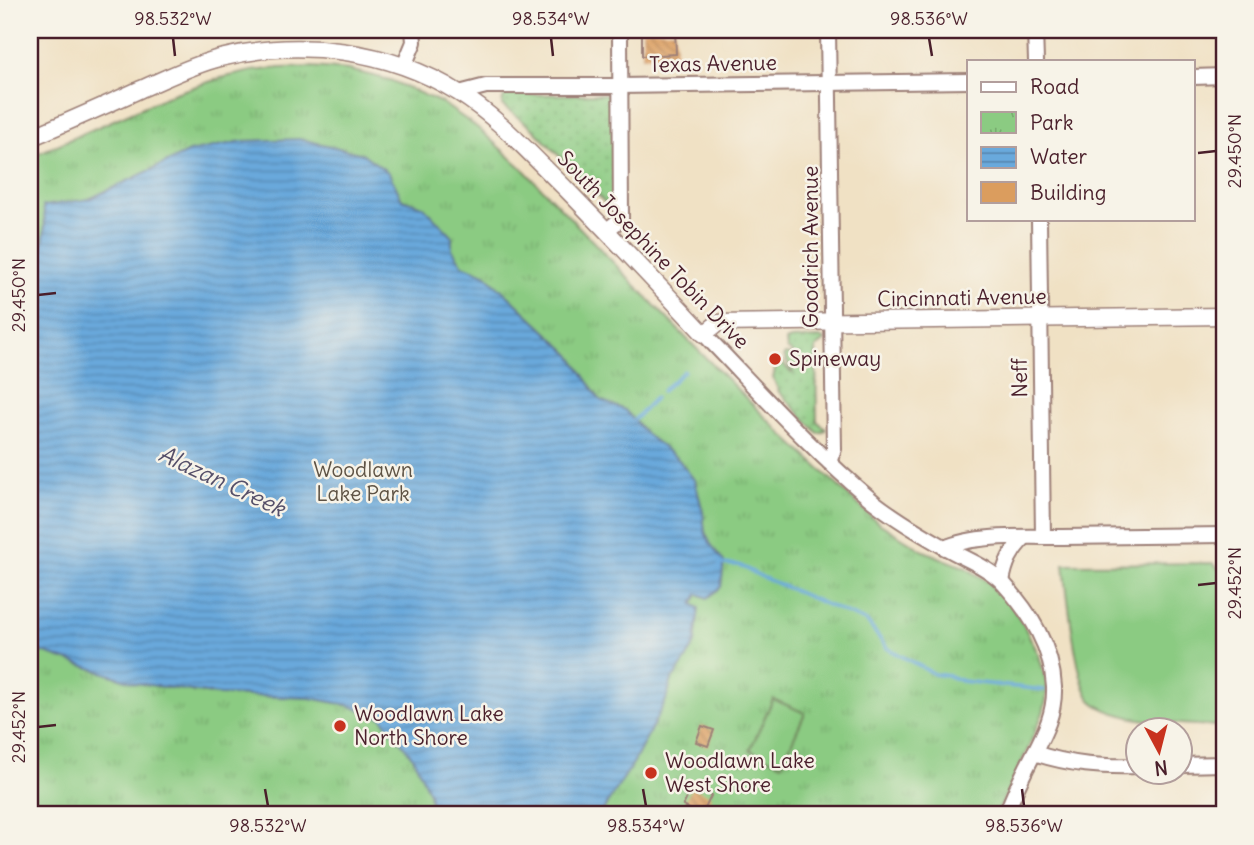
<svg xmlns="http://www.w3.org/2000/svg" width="1254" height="845" font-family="Delius,sans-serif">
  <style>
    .grass { fill: url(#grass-dots); stroke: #6a7556; stroke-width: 2 }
    .park { fill: url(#park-tufts); stroke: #6a7556; stroke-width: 2 }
    .pitch { fill: #8bcb82; stroke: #6a7556; stroke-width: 2 }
    .water { fill: url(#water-rules); stroke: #5a6484; stroke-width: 2 }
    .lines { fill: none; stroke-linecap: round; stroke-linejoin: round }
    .stream { stroke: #69a9dc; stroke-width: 3.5 }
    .building { fill: url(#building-back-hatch) }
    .minor-casing { stroke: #9d8078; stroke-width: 18 }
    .tertiary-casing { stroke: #9d8078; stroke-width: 19 }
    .minor { stroke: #fff; stroke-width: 14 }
    .tertiary { stroke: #fff; stroke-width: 16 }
    .ticks { fill: none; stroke: #4a1f2b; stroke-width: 2.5 }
    .poi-dot { fill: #c8321e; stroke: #f7f3e8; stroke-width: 2.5 }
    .labels { text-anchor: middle; stroke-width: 5; stroke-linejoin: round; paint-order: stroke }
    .street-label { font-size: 21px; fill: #4a1f2b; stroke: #f7f3e8 }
    .poi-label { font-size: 21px; fill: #4a1f2b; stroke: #f7f3e8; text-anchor: start }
    .park-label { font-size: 21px; fill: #5e5345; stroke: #f7f3e8 }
    .water-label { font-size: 23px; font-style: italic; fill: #554f69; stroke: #f7f3e8 }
    .neatline { fill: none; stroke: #4a1f2b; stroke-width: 2.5 }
    .ticks-label { font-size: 18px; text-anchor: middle; fill: #4a1f2b }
  </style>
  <defs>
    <pattern id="grass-dots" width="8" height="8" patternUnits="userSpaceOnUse" patternTransform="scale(1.75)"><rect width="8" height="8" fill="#8bcb82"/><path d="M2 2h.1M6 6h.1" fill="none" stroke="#79ae70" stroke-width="1.8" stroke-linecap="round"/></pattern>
    <pattern id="park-tufts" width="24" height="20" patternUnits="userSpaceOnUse" patternTransform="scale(1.75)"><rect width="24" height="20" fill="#8bcb82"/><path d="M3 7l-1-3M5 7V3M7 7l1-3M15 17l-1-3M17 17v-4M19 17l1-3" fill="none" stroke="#79ae70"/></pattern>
    <pattern id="water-rules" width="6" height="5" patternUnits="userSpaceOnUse" patternTransform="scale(1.75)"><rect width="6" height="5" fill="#69a9dc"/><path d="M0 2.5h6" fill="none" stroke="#5889b3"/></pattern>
    <pattern id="building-back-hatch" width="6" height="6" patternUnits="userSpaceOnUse" patternTransform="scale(1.75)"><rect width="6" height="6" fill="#db9d5e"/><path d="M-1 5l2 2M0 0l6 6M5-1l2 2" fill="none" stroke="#b47f4e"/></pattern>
  </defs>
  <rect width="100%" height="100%" fill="#f7f3e8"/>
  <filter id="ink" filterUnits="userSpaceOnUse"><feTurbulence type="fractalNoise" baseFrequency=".0143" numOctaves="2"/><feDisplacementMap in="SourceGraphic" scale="14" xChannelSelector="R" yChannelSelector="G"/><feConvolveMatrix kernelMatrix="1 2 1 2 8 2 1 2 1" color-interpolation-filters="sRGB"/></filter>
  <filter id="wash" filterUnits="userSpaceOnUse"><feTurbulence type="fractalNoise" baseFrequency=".00686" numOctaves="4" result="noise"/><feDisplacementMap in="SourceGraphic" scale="28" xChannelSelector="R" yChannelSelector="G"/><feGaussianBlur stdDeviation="1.57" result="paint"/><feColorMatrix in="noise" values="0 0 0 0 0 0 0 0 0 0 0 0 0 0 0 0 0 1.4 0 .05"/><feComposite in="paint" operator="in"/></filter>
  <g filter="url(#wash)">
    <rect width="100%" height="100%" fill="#f0e1c4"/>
    <!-- grass -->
    <g class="grass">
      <polygon points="611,94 613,96 614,103 614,201 610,204 606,204 532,128 502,105 503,99 506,95"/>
      <polygon points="821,338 825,340 816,348 817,421 826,429 823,432 818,433 779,392 773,378 777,361 782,362 791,373 793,373 784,356 785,354 797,356 787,349 786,341 791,339"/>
    </g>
    <!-- park -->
    <polygon class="park" points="312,67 349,70 390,80 442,103 478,128 522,168 689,341 779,431 877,522 924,551 966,568 994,586 1002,593 1022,622 1039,655 1047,685 1046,701 1043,713 1027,751 1000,807 998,815 43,815 30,810 30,157 175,93 221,78 252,71 280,68"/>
    <!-- pitch -->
    <g class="pitch">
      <path d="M1213,563L1224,575V726C1192,725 1116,723 1092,701C1076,686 1067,590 1064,564Z"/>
      <polygon points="773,699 805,713 782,764 750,750"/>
    </g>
    <!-- water -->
    <path class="water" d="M301,139L363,154L389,173L402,199L423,206L452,236V249L463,265L485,274L571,355L600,400L625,410L646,434L678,459L695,481L703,512L705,532L710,543L724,562L721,587L708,598L698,594L693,604L699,608L695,643L686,660L672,680L666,700L634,762L600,815H432L429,793L414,759L381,717L347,705L310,698L219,695L135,683L30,648V272C44,253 47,229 43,206L89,199L189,152L242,141Z"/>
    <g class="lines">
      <!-- stream -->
      <g class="stream">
        <polyline points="662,391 684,371"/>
        <polyline points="634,420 655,398"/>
        <polyline points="719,564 739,565 762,577 867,622 887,648 934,674 949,676 962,681 1044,690"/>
      </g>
    </g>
    <g id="blocks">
      <!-- building -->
      <g class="building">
        <polygon points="642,30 675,30 676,54 642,56"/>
        <polygon points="702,726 714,730 708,746 696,742"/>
        <polygon points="692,787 711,796 702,815 683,806"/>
      </g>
    </g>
  </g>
  <g filter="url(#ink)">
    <use href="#blocks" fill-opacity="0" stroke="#9d8078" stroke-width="2"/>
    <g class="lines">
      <!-- minor casing -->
      <g class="minor-casing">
        <g id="minor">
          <polyline points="828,30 834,449 829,462"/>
          <polyline points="1035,30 1036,61"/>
          <polyline points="404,66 414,42 413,30"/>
          <polyline points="1193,77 1224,76"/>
          <polyline points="459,93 486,86 620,86 969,81"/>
          <polyline points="1039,219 1043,537"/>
          <polyline points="607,230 621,219 620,30"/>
          <path d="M704,334C759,391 812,451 874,502C896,519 921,534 946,548C965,559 989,567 1004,584C1031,614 1052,647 1054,687C1055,714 1044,734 1032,757C1022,776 1013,795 1006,815"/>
          <path d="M945,548C974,534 1029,537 1062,537C1116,536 1170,536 1224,535"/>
          <path d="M1002,582C1005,563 1011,551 1024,538"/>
          <path d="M1034,753C1072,765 1099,767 1138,766"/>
          <polyline points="1180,765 1224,764"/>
        </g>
      </g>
      <!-- tertiary casing -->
      <g class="tertiary-casing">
        <path id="tertiary" d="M30,138C67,122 104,106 141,89C167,78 192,65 220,58C299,38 389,49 459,93C499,118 531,155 565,188C612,236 658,285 704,334L718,323L1224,316"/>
      </g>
      <!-- minor -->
      <use href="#minor" class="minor"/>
      <!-- tertiary -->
      <use href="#tertiary" class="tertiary"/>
    </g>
  </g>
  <!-- ticks -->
  <path class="ticks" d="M173,38L175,56M551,38L553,56M929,38L932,56M1198,153L1216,151M38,295L56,293M1198,585L1216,583M38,727L56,725M265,789L268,806M643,789L646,806M1022,789L1024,806"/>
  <!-- markers -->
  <g class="poi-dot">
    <circle cx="775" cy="359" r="7"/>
    <circle cx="340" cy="726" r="7"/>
    <circle cx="651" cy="773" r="7"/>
  </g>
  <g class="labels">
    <!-- street labels -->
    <g class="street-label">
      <text transform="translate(713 64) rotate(-1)" y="7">Texas Avenue</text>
      <text transform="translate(811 247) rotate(-90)" y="7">Goodrich Avenue</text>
      <text transform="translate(653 250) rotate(46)" y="7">South Josephine Tobin Drive</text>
      <text transform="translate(962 298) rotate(-1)" y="7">Cincinnati Avenue</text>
      <text transform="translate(1020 378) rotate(-91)" y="7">Neff</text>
    </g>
    <!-- poi labels -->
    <g class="poi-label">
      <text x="789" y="366">Spineway</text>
      <text x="354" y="721">Woodlawn Lake<tspan x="354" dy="24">North Shore</tspan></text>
      <text x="665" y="768">Woodlawn Lake<tspan x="665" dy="24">West Shore</tspan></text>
    </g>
    <!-- park labels -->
    <g class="park-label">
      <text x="363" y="477">Woodlawn<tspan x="363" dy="24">Lake Park</tspan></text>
    </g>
    <!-- water labels -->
    <g class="water-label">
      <text transform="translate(222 481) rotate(25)" y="8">Alazan Creek</text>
    </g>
  </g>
  <!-- margin -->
  <rect width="1254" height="845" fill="none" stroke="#f7f3e8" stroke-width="77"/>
  <!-- legend -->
  <rect x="967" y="60" width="228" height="161" fill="#f7f3e8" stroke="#b29e9c" stroke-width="2"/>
  <rect x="981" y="82" width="35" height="10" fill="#ffffff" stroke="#b29e9c" stroke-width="2"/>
  <text x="1030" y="94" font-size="21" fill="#4a1f2b">Road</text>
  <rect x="981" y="112" width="35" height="21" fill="url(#park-tufts)" stroke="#b29e9c" stroke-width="2"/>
  <text x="1030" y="130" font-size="21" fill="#4a1f2b">Park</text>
  <rect x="981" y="147" width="35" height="21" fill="url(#water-rules)" stroke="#b29e9c" stroke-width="2"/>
  <text x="1030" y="164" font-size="21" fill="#4a1f2b">Water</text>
  <rect x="981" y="182" width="35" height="21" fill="#db9d5e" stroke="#b29e9c" stroke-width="2"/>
  <text x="1030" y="200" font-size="21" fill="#4a1f2b">Building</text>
  <!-- north arrow -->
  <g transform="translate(1159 751) rotate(173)"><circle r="33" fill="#f7f3e8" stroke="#b29e9c" stroke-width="2"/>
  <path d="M0-5L12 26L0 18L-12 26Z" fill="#c8321e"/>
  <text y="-10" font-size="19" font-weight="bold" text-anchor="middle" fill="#4a1f2b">N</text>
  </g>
  <rect x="38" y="38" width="1178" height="768" class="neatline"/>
  <g class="ticks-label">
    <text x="173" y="25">98.532°W</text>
    <text x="551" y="25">98.534°W</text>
    <text x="929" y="25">98.536°W</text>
    <text transform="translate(1235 151) rotate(-90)" y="6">29.450°N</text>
    <text transform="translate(19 295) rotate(-90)" y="6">29.450°N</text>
    <text transform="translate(1235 583) rotate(-90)" y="6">29.452°N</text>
    <text transform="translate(19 727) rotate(-90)" y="6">29.452°N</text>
    <text x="268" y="832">98.532°W</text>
    <text x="646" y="832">98.534°W</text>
    <text x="1024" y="832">98.536°W</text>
  </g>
</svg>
